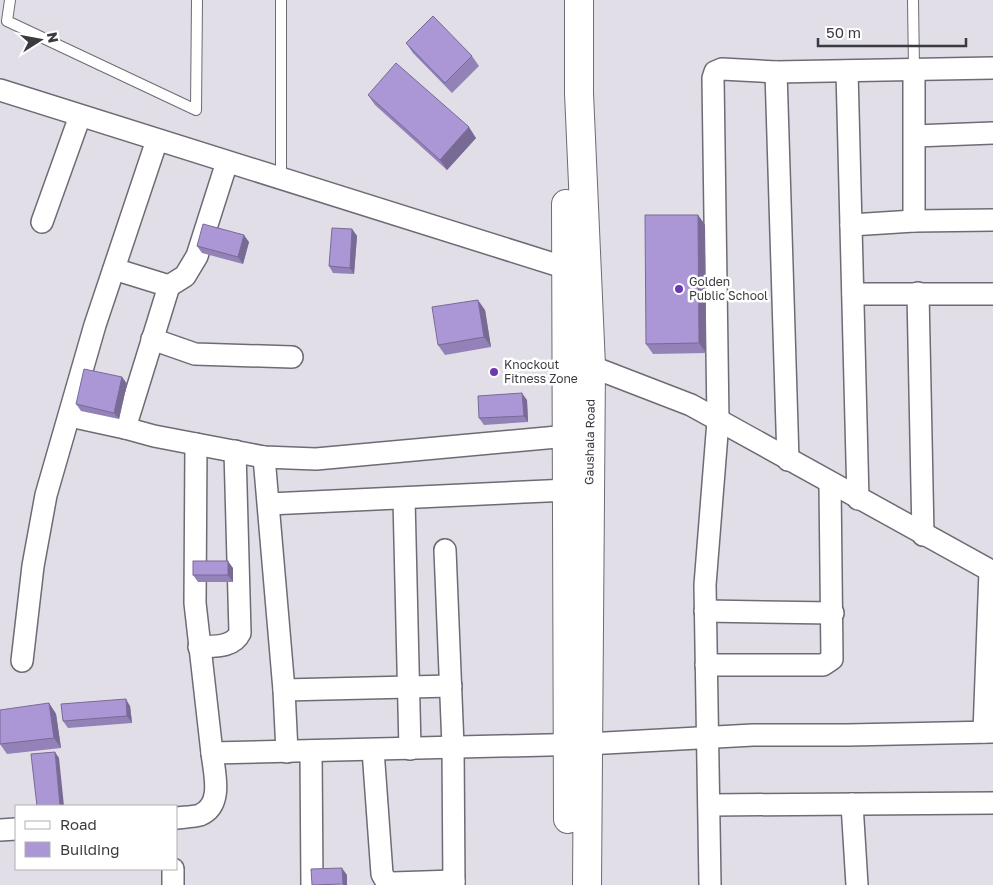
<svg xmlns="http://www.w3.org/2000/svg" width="993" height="885" font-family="'Golos Text',sans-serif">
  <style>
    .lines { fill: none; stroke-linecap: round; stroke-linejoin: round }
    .lane-casing { stroke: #6e6b74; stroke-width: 12 }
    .street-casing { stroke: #6e6b74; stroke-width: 24 }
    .secondary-casing { stroke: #6e6b74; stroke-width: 30 }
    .lane { stroke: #fff; stroke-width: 10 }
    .street { stroke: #fff; stroke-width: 21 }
    .secondary { stroke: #fff; stroke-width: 28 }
    .wall { fill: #9382b7 }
    .shaded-wall { fill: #786a95 }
    .building { fill: #ab97d5; stroke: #786a95 }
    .poi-dot { fill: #6c39b0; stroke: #fff; stroke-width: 2 }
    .labels { text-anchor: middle; stroke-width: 5; stroke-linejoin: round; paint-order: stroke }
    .poi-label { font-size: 12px; fill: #3b3a3e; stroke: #fff; text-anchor: start }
    .street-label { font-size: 12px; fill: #3b3a3e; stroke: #fff }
  </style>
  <rect width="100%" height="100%" fill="#e1dee8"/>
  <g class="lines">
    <!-- lane casing -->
    <g class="lane-casing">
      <g id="lane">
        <polyline points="10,0 7,21 196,110 197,0"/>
        <polyline points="281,0 281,179"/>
        <polyline points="913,0 914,69"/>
      </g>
    </g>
    <!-- street casing -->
    <g class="street-casing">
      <g id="street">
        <polyline points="847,71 858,499"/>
        <polyline points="776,72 788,460"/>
        <polyline points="0,90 579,272"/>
        <polyline points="915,136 993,133"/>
        <polyline points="227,162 197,256 185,276 169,286 125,428 154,436 264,457 316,459 568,436"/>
        <polyline points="914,221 914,69"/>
        <polyline points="42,222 80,116"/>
        <polyline points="851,225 914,221 993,220"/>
        <polyline points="114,269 169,286"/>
        <polyline points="918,293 923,535"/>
        <polyline points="853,294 993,294"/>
        <polyline points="152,339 195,354 292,357"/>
        <polyline points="577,361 691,405 993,572"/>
        <polyline points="70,416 125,428"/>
        <polyline points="196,444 195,603 212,753"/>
        <polyline points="264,457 284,690 287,752"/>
        <polyline points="404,499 410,749"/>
        <polyline points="269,504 568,490"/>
        <polyline points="445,550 453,746 454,885"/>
        <polyline points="705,611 833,613"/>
        <path d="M199,647C213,646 233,648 240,633L235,451"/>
        <polyline points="22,661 33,566 46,495 95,325 157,140"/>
        <polyline points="706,665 823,665 832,659 830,484"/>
        <polyline points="284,690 451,686"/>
        <polyline points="984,732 990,571"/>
        <polyline points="373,750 382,874 386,881 393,883 454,881"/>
        <polyline points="311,751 312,885"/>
        <polyline points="852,804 857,885"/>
        <polyline points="709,805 993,803"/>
        <path d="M176,818C184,817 193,817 200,815C224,805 214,772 212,753L587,744L753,735H848L993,732"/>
        <polyline points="0,830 16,829"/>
        <polyline points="173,885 173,869"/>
        <polyline points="710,885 705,585 718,421 713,78 715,72 722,69 776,72 993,68"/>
      </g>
    </g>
    <!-- secondary casing -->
    <g class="secondary-casing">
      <g id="secondary">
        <polyline points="579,0 579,93 591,366 587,885"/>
        <polyline points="566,204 568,819"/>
      </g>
    </g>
    <!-- lane -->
    <use href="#lane" class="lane"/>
    <!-- street -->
    <use href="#street" class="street"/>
    <!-- secondary -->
    <use href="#secondary" class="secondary"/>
  </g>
  <!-- wall -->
  <g class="wall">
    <polygon points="406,43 472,56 479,66 452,93 413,53"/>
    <polygon points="368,95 476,138 447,170 375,105"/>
    <polygon points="698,215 705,225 706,353 653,354 646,344"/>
    <polygon points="352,229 357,236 354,274 333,273 329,266"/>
    <polygon points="249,242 243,264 202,253 197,246"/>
    <polygon points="485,310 491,347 445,355 438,345"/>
    <polygon points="122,377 127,384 119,419 81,411 76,404"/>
    <polygon points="527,400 528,422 484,425 479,418"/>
    <polygon points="233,568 233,582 198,582 193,575"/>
    <polygon points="49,703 56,714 61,748 7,754 0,744"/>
    <polygon points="130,706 132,723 68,728 63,721"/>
  </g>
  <!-- shaded-wall -->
  <g class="shaded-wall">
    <polygon points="469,127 476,138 447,170 440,160"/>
    <polygon points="698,215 705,225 706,353 699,343"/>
    <polygon points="352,229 357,236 354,274 350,268"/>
    <polygon points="244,235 249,242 243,264 238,257"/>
    <polygon points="478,300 485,310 491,347 484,337"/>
    <polygon points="122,377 127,384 119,419 114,413"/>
    <polygon points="522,393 527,400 528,422 524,416"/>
    <polygon points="228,561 233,568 233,582 228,575"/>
    <polygon points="126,699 130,706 132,723 127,716"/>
    <polygon points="49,703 56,714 61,748 54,738"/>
    <polygon points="55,752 59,758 64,806 60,806"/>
    <polygon points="342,868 347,875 347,885 343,885 343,884"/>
  </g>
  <!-- building -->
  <g class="building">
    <polygon points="433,16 472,56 445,83 406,43"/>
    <polygon points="396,63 469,127 440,160 368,95"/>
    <polygon points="645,215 698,215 699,343 646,344"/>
    <polygon points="203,224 244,235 238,257 197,246"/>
    <polygon points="332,228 352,229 350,268 329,266"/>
    <polygon points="478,300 484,337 438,345 432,307"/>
    <polygon points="84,369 122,377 114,413 76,404"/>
    <polygon points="522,393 524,416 479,418 478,396"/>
    <rect x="193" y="561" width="35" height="14"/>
    <polygon points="126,699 127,716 63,721 61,704"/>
    <polygon points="49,703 54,738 0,744 0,710"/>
    <polygon points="55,752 60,806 37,806 31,754"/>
    <polygon points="342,868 343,884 312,885 311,869"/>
  </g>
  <!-- markers -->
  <g class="poi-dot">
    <circle cx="679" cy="289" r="5"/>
    <circle cx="494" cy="372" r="5"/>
  </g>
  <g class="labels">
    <!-- poi labels -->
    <g class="poi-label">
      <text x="689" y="286">Golden<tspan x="689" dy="14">Public School</tspan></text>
      <text x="504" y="369">Knockout<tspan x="504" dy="14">Fitness Zone</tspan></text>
    </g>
    <!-- street labels -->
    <g class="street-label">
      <text transform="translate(590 442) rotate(-89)" y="4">Gaushala Road</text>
    </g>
  </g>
  <!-- legend -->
  <rect x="15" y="805" width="162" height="65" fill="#ffffff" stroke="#b1b0b2"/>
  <rect x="25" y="821" width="25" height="8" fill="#ffffff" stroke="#b1b0b2"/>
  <text x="60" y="830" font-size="15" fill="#3b3a3e">Road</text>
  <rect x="25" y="842" width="25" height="15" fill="#ab97d5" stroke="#b1b0b2"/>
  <text x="60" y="855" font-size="15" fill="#3b3a3e">Building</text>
  <!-- north arrow -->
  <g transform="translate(40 40) rotate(79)" stroke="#ffffff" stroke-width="4" paint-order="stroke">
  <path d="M0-4L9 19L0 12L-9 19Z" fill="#3b3a3e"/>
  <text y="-8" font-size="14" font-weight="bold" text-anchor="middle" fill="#3b3a3e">N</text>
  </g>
  <!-- scale -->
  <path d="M818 38v8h148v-8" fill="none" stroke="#3b3a3e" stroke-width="2.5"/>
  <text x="826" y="38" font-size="15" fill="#3b3a3e" stroke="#ffffff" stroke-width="4" paint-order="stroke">50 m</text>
</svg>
